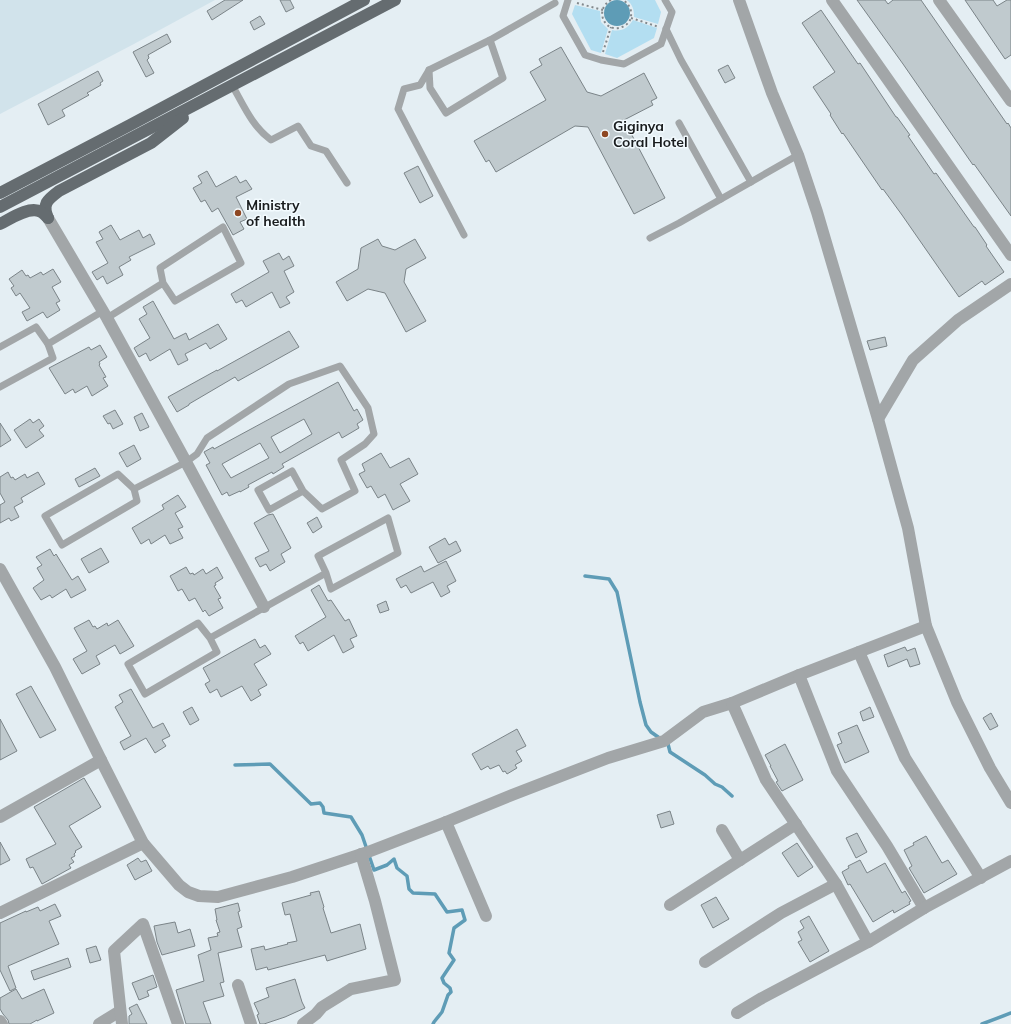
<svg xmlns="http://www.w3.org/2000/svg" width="1011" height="1024" font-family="Mulish,sans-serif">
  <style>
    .built { fill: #d1e3eb }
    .green { fill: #b3def1 }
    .water { fill: #5e9cb6 }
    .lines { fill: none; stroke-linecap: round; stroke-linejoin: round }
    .stream { stroke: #5e9cb6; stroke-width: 3.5 }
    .building { fill: #c0cace; stroke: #7b8488; fill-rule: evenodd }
    .path { stroke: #82888c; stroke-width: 2; stroke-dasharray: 2 3; stroke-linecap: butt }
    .service { stroke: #a2a6a8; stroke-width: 7 }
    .minor { stroke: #a2a6a8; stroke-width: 12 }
    .primary { stroke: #656c70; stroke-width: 12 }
    .poi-dot { fill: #8e4722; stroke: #f3fbff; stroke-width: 1.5 }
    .labels { text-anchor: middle; stroke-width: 3; stroke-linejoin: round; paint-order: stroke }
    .poi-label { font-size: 14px; font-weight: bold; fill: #1a1d1f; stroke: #f3fbff; text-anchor: start }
  </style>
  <rect width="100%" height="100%" fill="#e4eef3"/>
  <!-- built -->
  <polygon class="built" points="0,0 215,0 132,45 0,114"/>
  <!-- green -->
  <g class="green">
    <path d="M627,0H655L661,12L658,24L634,17C634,10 633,5 627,0Z"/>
    <polygon points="575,5 600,11 601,22 608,29 601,53 591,50 572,14"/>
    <path d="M633,20L657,28L654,38L617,58L605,54L612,30C622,32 628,28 633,20Z"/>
  </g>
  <!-- water -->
  <circle class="water" cx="617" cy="13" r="13"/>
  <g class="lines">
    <!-- stream -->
    <g class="stream">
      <polyline points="585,576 609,579 617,592 640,702 646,725 651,732 668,744 670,752 705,775 715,784 722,787 732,796"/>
      <polyline points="235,765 270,764 311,804 320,803 323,807 324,813 351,817 362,835 374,870 387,865 394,859 397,868 407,876 409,889 413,893 435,894 447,912 462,910 465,920 454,928 449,953 454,960 442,978 444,983 450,988 451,992 448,995 442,1012 434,1022 433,1024"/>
      <polyline points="982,1024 1011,1013"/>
    </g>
  </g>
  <!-- building -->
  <g class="building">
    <polygon points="225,0 243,0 212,20 207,11"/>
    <polygon points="280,0 290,0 294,8 286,12"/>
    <polygon points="857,0 885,0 888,4 893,0 921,0 1007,124 1008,123 1011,128 1011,216 974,164 973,165 903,64"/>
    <polygon points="965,0 993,0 997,6 1007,0 1011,0 1011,55 1005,59"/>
    <polygon points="821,10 858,64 860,63 896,117 897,117 910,135 908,136 934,174 936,173 974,227 975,227 987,245 986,246 1004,272 985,285 982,281 959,297 902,215 883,189 882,190 843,133 842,134 830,115 831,114 813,87 835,72 802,23"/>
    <polygon points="260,16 265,24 254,30 250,22"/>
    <polygon points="167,34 171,42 148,55 149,58 147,60 154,73 146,77 133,52"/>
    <polygon points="561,47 587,92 601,96 644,73 657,98 651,101 653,105 624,120 665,198 634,214 588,127 575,126 496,172 489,160 486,162 474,141 546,100 530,72 542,65 539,59"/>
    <polygon points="728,65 735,78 725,83 718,70"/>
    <polygon points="98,71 103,81 100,83 101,85 87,93 89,95 62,110 65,116 48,125 38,104"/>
    <polygon points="418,166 433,196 420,203 404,173"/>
    <polygon points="207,171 216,187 236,176 240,183 246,180 252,189 236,197 247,219 240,222 244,229 233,235 218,208 212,212 205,200 201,202 193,188 202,183 198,176"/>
    <polygon points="111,225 120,240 139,230 143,238 150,234 155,244 129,257 131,260 119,267 123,275 107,284 103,276 97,280 92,272 108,263 96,242 103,239 99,232"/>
    <polygon points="378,239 382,246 395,250 415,239 426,258 406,269 404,282 426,321 406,332 385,293 368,289 347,301 336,282 358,269 361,248"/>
    <polygon points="279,253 283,260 289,256 294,266 284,271 294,292 286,297 290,303 280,308 272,292 246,307 242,300 236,303 231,294 269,272 263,261"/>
    <polygon points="53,269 61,282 52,287 60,301 56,303 60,310 47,318 43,312 27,321 22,312 30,308 20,293 16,296 11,288 14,286 9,279 22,270 26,276 28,275 30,278 41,272 43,275"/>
    <polygon points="153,301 174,339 186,333 189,340 218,324 227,339 210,349 206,343 185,354 188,360 178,365 170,349 150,361 146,353 139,357 134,348 150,338 139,319 147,314 143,307"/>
    <polygon points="289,331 299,347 238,381 235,377 189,404 189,405 177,412 168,397 217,370 217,371"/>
    <polygon points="885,337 887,346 870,350 867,341"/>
    <polygon points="100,345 107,357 99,362 100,364 99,365 106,377 103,378 108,386 92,396 87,386 75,393 73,389 65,394 49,368 89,347 91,350"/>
    <path d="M338,382L354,411L357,409L363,420L357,424L359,428L342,438L339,432L282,464L284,467L273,474L272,472L248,485L249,487L240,492V491L229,496L227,492L222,495L206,465L210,463L204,452L213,447L214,449ZM304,419L312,434L280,453L271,437ZM260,443L269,458L231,478L222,464Z"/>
    <polygon points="115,410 123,424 113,429 110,423 108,424 103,416"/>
    <polygon points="142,413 149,427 140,431 134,417"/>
    <polygon points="30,419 33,423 39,419 44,426 39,430 44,436 26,448 14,430"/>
    <polygon points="0,423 11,440 0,447"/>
    <polygon points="134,445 141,459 127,467 119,453"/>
    <polygon points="381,453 390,468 409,458 418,474 400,484 410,501 393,510 385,494 378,498 371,486 367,488 359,474 365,471 362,464"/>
    <polygon points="95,468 100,476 79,487 75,479"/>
    <polygon points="8,472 11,478 13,477 15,480 25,474 27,478 38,472 45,484 21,498 23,502 14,507 19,517 11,521 9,518 0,523 0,505 5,502 0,493 0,477"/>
    <polygon points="178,495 186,507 175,513 183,527 178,529 183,538 170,544 165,535 151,544 149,539 141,544 132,528 164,509 162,505"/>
    <polygon points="273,514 291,548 281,554 285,562 270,571 266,564 260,567 255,558 269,551 254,523 268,515"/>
    <polygon points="317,517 322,527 313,533 307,523"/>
    <polygon points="445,538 449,545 456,541 461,551 438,563 429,547"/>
    <polygon points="101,548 109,562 89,573 81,559"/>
    <polygon points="50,549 54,556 56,554 72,580 78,576 86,590 71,598 66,589 52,598 50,595 41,600 33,588 44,580 37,568 42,565 36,557"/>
    <polygon points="446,561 456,581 447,586 450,592 441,597 433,582 411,593 406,585 401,588 396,579 421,566 424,572"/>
    <polygon points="186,567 190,574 193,573 194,575 203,569 206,574 217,567 223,578 215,583 216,585 214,586 221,598 218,599 223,608 209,616 205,610 203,612 195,598 189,601 182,589 178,591 170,576"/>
    <polygon points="319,585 328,601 331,600 345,621 349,619 357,636 350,639 354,647 343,653 334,635 308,651 303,642 300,644 295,636 326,617 311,590"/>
    <polygon points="386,601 389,610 380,613 377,605"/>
    <polygon points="89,620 93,627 95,626 97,629 107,623 108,626 118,620 134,646 120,654 115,645 96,656 100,664 82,674 73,659 87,651 74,628"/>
    <polygon points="255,639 260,648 265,645 271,654 254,664 267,685 258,690 261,695 251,701 242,686 221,697 217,689 210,693 205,684 210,681 203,668"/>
    <polygon points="905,647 907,651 915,648 920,664 910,667 907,659 888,667 884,655"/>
    <polygon points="31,686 56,730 40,738 16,694"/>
    <polygon points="131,689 153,728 163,723 170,736 162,740 166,746 155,753 146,738 124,750 120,742 131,736 115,707 123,702 119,695"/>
    <polygon points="192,707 199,720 190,725 183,712"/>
    <polygon points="870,707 874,717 863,721 860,712"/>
    <polygon points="991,713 998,726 990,730 983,718"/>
    <polygon points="0,719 17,751 0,760"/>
    <polygon points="857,725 869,752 845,763 837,745 842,743 838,733"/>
    <polygon points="517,729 526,746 516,751 522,761 515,765 517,768 507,774 505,771 503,772 499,765 490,769 488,766 481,770 472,754"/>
    <polygon points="785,744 803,780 782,791 776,782 778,781 770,766 771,766 765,755"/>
    <polygon points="84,778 101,807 69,826 82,847 75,851 76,852 74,854 75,856 71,858 74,862 69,865 71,868 42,884 33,867 30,868 26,859 56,844 34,807"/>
    <polygon points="670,811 674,824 661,828 657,815"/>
    <polygon points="857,833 867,852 856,858 846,838"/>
    <polygon points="926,836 942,863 948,860 957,874 924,893 909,868 912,866 904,850 914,845 913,843"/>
    <polygon points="0,842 10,860 0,865"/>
    <polygon points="797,843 813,867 798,877 782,853"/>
    <polygon points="138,858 141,862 146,860 152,871 135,880 127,865"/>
    <polygon points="860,860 867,873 885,863 902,893 905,891 911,901 909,902 910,904 894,913 893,910 873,922 850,884 848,885 842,872 849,868 848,866"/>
    <polygon points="319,891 324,907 323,908 331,933 360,924 366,949 327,961 325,955 268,970 267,967 256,970 251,949 264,946 265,950 288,944 287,943 297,941 290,914 285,915 282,903 311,895 310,893"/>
    <polygon points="716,897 729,919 713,928 701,905"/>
    <polygon points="238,903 240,911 238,912 242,927 237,929 242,947 218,953 224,982 220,983 224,996 203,1002 211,1024 186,1024 184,1017 176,990 204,981 198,955 211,950 208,938 218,936 217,933 220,932 216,920 217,920 215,909"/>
    <polygon points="55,904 61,916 49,921 59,944 8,966 16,988 10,991 0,970 0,923 26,911 26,912 38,907 40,911"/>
    <polygon points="809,916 829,951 810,962 798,942 802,940 798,932 804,928 800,921"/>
    <polygon points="175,922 178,933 190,929 195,946 162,955 157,942 154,926"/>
    <polygon points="96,946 101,960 90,963 86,949"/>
    <polygon points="68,958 71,967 34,980 31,971"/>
    <polygon points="153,975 157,987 147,991 149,996 139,1000 132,983"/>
    <polygon points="295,979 302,1002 305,1008 285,1017 264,1024 260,1024 257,1015 259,1014 254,1003 269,997 266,988"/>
    <polygon points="16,989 22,999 44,989 54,1013 37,1021 37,1020 30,1024 9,1024 8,1020 3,1014 0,1009 0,998"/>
    <polygon points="137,1004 147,1024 129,1024 129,1016 132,1014 129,1008"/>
  </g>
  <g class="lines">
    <!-- path -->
    <g class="path">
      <path d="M611,0C592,11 607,36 624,26C628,24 631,20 631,16C632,9 628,3 623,0"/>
      <polyline points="577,3 603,10"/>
      <polyline points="631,18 659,27"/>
      <polyline points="603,52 611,27"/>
    </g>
    <!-- service -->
    <g class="service">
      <polyline points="568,0 563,16 585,55 601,60 624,64 661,44 672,12 665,0"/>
      <polyline points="666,29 681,60 751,182"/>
      <polyline points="429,70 430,88 446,113 503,78 490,40"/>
      <path d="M232,85C244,106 252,126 271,140L298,126L311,146L326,151L347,183"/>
      <polyline points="679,123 721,199"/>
      <polyline points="464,235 398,109 404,89 420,85 429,70 490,40 555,3"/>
      <polyline points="650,238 679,223 798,155"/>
      <polyline points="107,318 163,283 160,268 223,227 241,263 175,301 163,283"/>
      <polyline points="48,344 103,311"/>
      <polyline points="0,347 36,327 48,344 53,358 0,387"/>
      <polygon points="118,474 134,489 137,501 62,545 45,516"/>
      <polyline points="134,489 186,462 197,454 207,438 289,384 340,366 368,408 374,434 365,444 341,460 355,491 322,509 303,491 292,471 258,490 269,510 303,491"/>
      <polyline points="210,638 198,623 128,664 145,694 217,652 210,638 326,573 318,556 388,518 398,553 331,589 326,573"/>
    </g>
    <!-- minor -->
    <g class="minor">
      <polyline points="739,0 772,93 798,155 817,212 878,419 908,528 926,626 957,702 990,768 1011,803"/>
      <polyline points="832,0 1011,255"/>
      <polyline points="939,0 1011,101"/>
      <polyline points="48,218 107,318 186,462 264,607"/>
      <polyline points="878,419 913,360 958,320 1011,284"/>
      <polyline points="0,569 55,667 101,760 143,843 179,885 188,892 199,896 218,897 292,877 368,852 446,822 512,795 608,758 664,741 703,712 732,703 799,675 926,626"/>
      <polyline points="859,652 905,758 981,878"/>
      <polyline points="799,675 837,771 887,846 924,908"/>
      <polyline points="732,703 766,780 836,884 868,942"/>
      <polyline points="0,817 101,760"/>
      <polyline points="446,822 486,916"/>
      <polyline points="722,830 740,860"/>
      <polyline points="670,905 796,824"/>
      <polyline points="0,913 143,843"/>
      <polyline points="705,962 781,913 836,884"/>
      <polyline points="238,985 251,1024"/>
      <polyline points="737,1013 762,998 868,942 924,908 1011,861"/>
      <polyline points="0,1021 2,1024"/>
      <polyline points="99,1024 120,1011"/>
      <polyline points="122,1024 114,951 143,924 178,1024"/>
      <polyline points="303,1024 316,1014 322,1007 351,989 395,980 375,901 361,854"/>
    </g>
    <!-- primary -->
    <g class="primary">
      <polyline points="0,193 130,125 364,0"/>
      <polyline points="0,207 395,0"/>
      <path d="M48,218C42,204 47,200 59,191L151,143L183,118"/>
      <path d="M0,224C10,219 30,205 41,212C43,213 46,216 48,218"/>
    </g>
  </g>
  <!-- markers -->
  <g class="poi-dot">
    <circle cx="605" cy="134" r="4"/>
    <circle cx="238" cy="213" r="4"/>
  </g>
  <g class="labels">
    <!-- poi labels -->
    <g class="poi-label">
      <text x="613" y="131">Giginya<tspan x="613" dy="16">Coral Hotel</tspan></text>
      <text x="246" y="210">Ministry<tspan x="246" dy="16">of health</tspan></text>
    </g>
  </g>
</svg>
